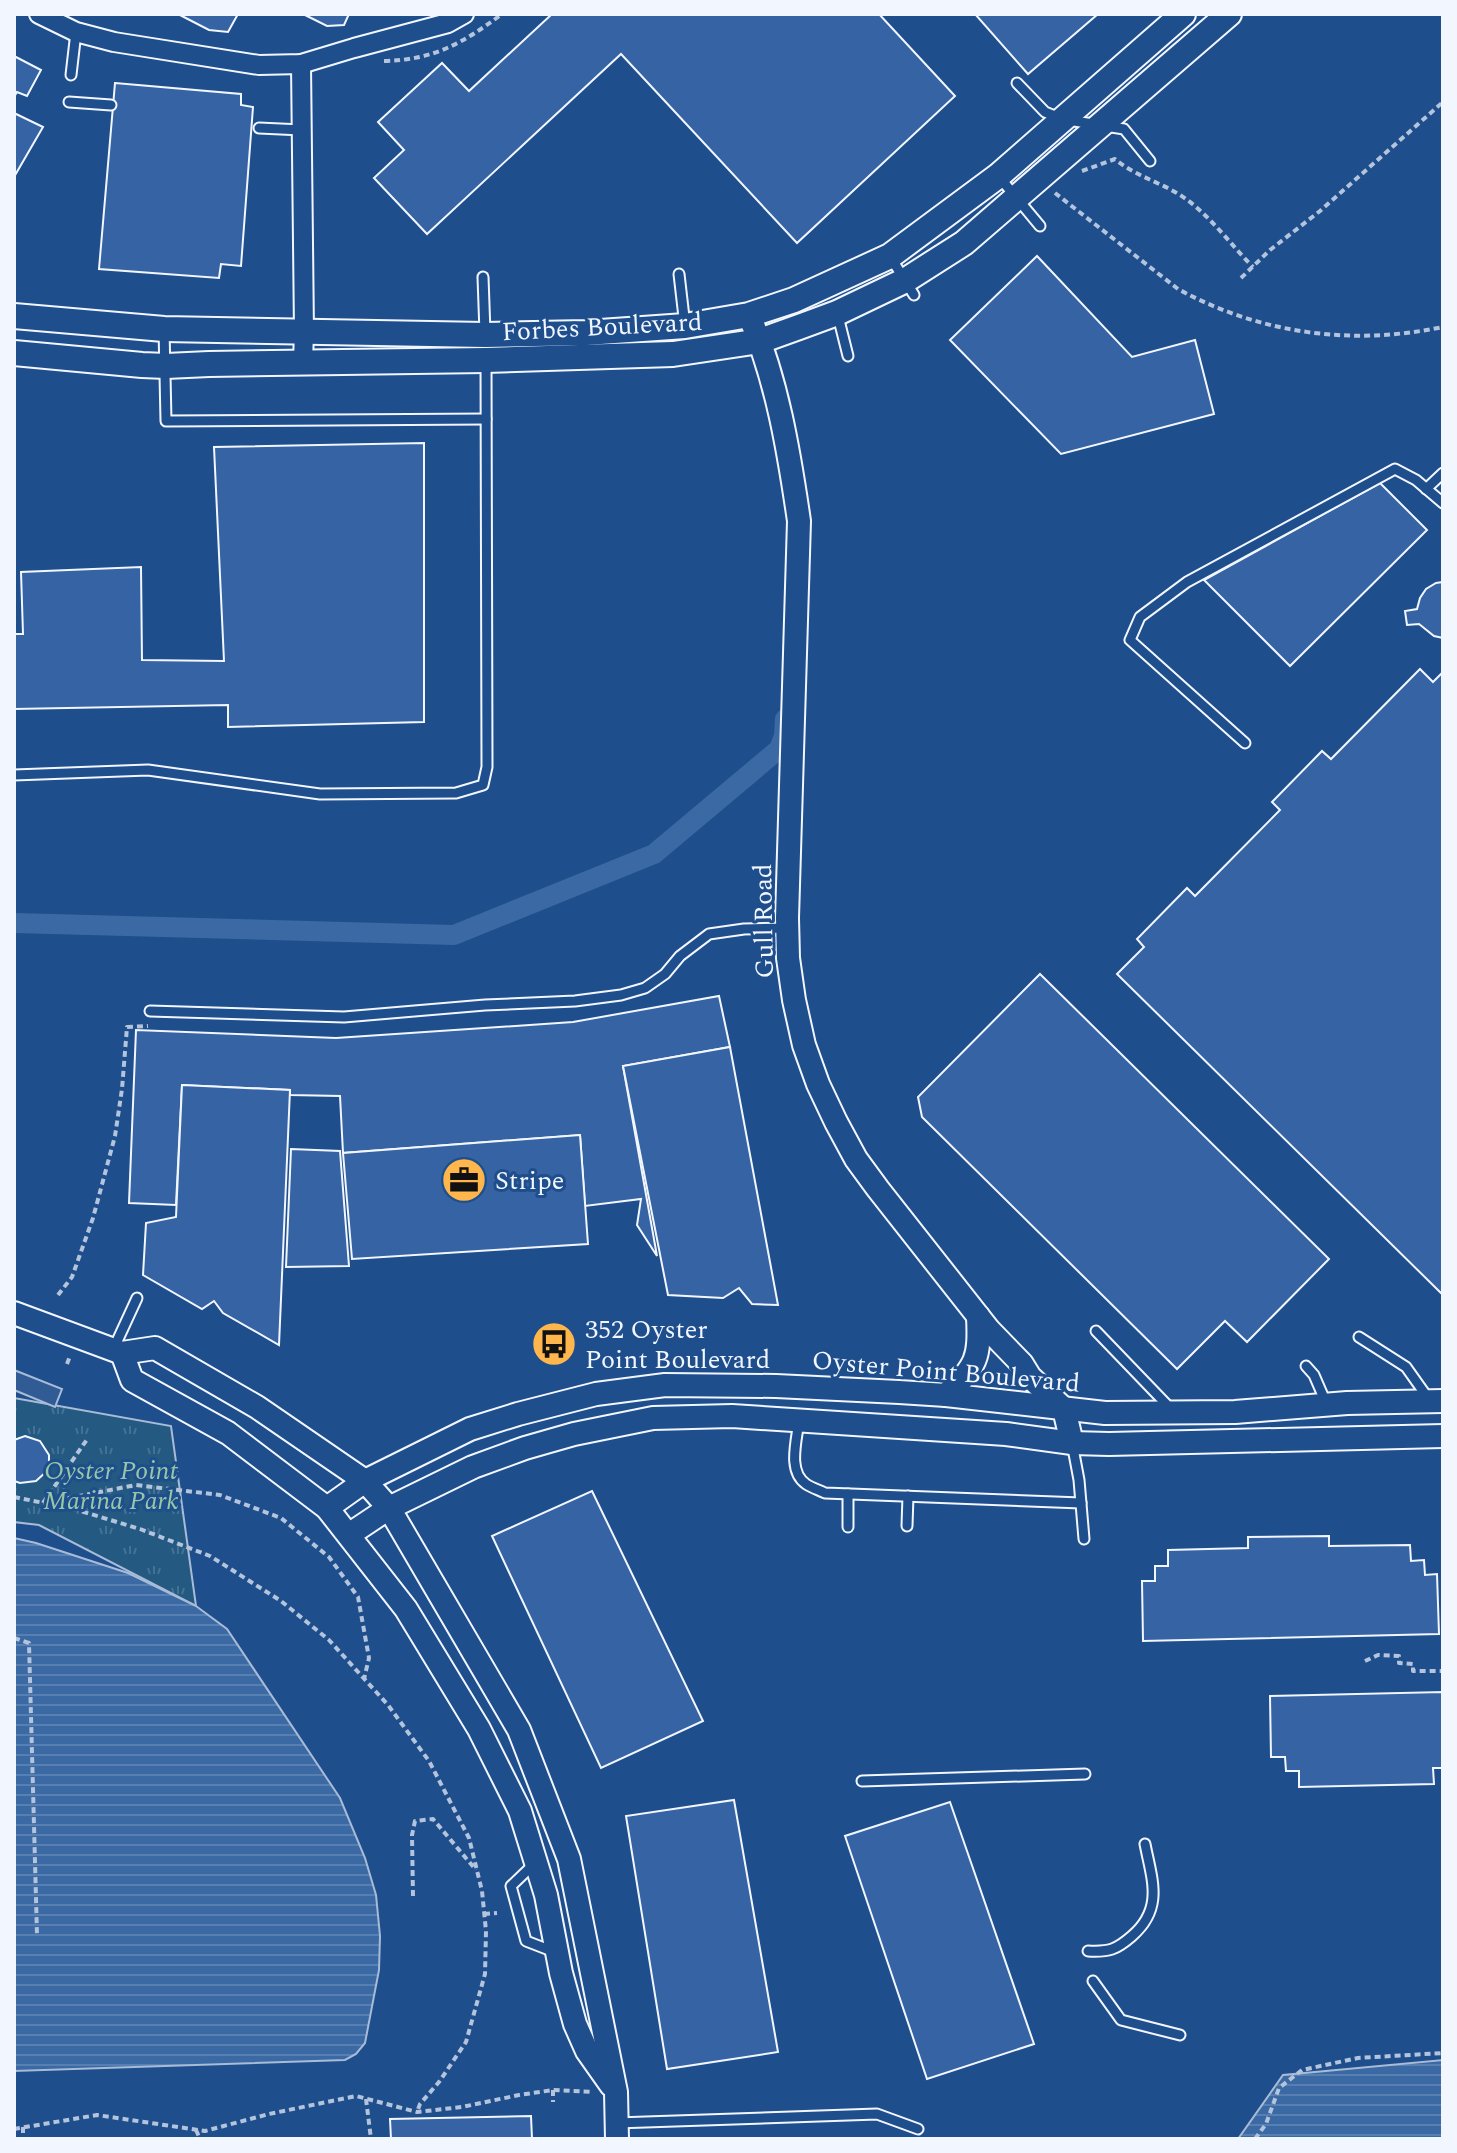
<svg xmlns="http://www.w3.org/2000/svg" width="1457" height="2153" font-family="Spectral,serif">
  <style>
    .grass { fill: url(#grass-tufts); stroke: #a8bbd7; stroke-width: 2 }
    .parking { fill: #305b95; stroke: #a8bbd7; stroke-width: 2 }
    .water { fill: url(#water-rules); stroke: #a8bbd7; stroke-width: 2 }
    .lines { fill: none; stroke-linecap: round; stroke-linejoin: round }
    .canal { stroke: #3b69a3; stroke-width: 20 }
    .building { fill: #3563a3; stroke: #f2f6ff; stroke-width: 2 }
    .service-casing { stroke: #f2f6ff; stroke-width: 13 }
    .minor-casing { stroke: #f2f6ff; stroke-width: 22 }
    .tertiary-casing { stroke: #f2f6ff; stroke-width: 26 }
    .secondary-casing { stroke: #f2f6ff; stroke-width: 28 }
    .path { stroke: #b3c4dc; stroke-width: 4; stroke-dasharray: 6 4; stroke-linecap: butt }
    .service { stroke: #1f4e8c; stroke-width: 9 }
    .minor { stroke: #1f4e8c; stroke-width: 18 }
    .tertiary { stroke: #1f4e8c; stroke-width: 22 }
    .secondary { stroke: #1f4e8c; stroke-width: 24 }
    .labels { text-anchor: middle; stroke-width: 6; stroke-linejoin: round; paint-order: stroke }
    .street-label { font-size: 26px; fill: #f2f6ff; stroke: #1f4e8c }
    .poi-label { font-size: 26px; fill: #f2f6ff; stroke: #1f4e8c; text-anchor: start }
    .park-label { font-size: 26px; font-style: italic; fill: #97c8a6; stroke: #1f4e8c }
  </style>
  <defs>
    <pattern id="grass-tufts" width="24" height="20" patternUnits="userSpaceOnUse" patternTransform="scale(2)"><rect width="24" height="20" fill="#245a82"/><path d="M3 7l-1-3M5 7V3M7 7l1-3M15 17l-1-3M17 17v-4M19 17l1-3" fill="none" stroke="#447295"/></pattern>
    <pattern id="water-rules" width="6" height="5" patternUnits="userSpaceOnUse" patternTransform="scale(2)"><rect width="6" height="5" fill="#3b69a3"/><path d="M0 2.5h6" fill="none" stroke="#587fb1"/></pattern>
  </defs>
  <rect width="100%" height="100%" fill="#1f4e8c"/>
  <!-- grass -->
  <polygon class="grass" points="14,1398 171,1426 196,1606 39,1525 14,1522"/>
  <!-- parking -->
  <polygon class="parking" points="14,1370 62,1389 55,1407 14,1390"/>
  <!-- water -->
  <g class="water">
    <polygon points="14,1538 36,1543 128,1573 196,1606 227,1629 340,1798 365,1858 376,1895 380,1936 379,1970 365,2043 356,2054 345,2060 14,2071"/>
    <polygon points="1443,2060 1443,2139 1238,2139 1283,2075"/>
  </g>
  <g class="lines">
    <!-- canal -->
    <polyline class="canal" points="14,923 454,935 654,854 779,749 784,736 785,719"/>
  </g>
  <!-- building -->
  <g class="building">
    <polygon points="178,14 238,14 228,32 209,30"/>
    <polygon points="303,14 349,14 344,25 327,26"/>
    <polygon points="552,14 879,14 955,96 797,243 621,54 427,234 374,178 404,150 378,122 442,63 469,91"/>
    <polygon points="975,14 1098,14 1028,74"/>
    <polygon points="14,56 41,70 27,96 17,92 14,97"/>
    <polygon points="115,83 241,94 241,105 253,107 241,266 221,264 219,278 99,269"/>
    <polygon points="14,113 43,127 14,177"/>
    <polygon points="1037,256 1132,357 1195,340 1214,414 1061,454 950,340"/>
    <polygon points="424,443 424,722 228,727 228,705 14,709 14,634 23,634 21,572 141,567 142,660 224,661 214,447"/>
    <polygon points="1380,483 1427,530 1290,666 1204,580"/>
    <polygon points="1443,582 1443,638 1434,636 1419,624 1407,625 1405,611 1417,609 1420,598 1426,589 1436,583"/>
    <polygon points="1420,669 1433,682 1443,672 1443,1295 1117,974 1144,947 1137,939 1187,888 1195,896 1280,810 1272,802 1322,751 1331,759"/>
    <polygon points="1040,974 1329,1259 1247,1342 1225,1321 1177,1369 922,1117 918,1097"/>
    <polygon points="719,996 730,1047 623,1066 657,1256 637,1225 641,1199 585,1206 580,1135 343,1153 340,1096 290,1095 290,1090 182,1085 176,1205 129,1203 136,1030 336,1038 573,1022"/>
    <polygon points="730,1047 778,1305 752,1304 739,1288 723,1298 668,1295 623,1066"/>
    <polygon points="182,1085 290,1090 279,1345 223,1313 214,1301 202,1309 143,1275 146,1223 176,1217"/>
    <polygon points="580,1135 588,1244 352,1259 343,1153"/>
    <polygon points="291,1149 340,1151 349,1266 286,1267"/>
    <polygon points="25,1436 40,1441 49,1455 49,1463 47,1471 36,1481 20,1483 14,1481 14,1440"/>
    <polygon points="592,1491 703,1721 601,1768 492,1536"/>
    <polygon points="1329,1536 1329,1546 1410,1545 1411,1561 1424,1560 1425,1575 1437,1574 1439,1634 1143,1641 1142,1581 1155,1581 1155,1566 1168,1566 1168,1550 1248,1548 1248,1537"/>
    <polygon points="1443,1692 1443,1768 1433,1768 1434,1784 1299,1787 1299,1771 1286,1771 1285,1757 1271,1757 1270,1696"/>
    <polygon points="734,1800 778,2052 667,2069 626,1816"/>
    <polygon points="950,1802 1034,2044 927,2079 845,1836"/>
    <polygon points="531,2116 532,2139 391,2139 390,2119"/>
  </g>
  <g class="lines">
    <!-- service casing -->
    <g class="service-casing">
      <g id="service">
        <polyline points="71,75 76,32"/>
        <polyline points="1017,83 1045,112 1062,119 1124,129 1150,161"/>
        <polyline points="69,102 111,105"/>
        <polyline points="259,128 302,130"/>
        <polyline points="1000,178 1040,226"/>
        <polyline points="891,258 914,295"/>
        <polyline points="679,274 685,326"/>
        <polyline points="483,277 485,333"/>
        <polyline points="838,316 848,356"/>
        <polyline points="164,329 166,421 486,419"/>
        <polyline points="1426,489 1443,473"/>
        <polyline points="1245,743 1130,640 1140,617 1187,582 1395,469 1416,480 1443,503"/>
        <polyline points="14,775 148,770 320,794 456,793 483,785 487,767 486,360"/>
        <polyline points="150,1011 344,1017 485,1005 575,1001 621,995 645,988 665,974 680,956 709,934 744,929 787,928"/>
        <polyline points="1096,1331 1172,1410"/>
        <polyline points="1359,1337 1406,1367 1428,1398"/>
        <polyline points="113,1350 137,1298"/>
        <polyline points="1306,1366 1314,1375 1327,1405"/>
        <path d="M799,1420C797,1440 787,1471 806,1484C812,1488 819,1490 825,1493L1081,1503"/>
        <polyline points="1072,1443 1079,1480 1084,1539"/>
        <polyline points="907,1526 908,1496"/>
        <polyline points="848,1527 848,1494"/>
        <polyline points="862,1781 1085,1774"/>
        <polyline points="533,1865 511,1886 526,1941 557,1953"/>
        <path d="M1088,1951C1109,1952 1116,1950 1132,1936C1164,1908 1152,1880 1145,1844"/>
        <polyline points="1093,1981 1121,2020 1180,2035"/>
        <polyline points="616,2123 877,2114 918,2129"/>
      </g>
    </g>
    <!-- minor casing -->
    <g class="minor-casing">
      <g id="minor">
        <polyline points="39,14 76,32 114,42 259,65 301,64 354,48 448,23 464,14"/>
        <polyline points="301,64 304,332 303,362"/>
      </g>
    </g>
    <!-- tertiary casing -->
    <g class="tertiary-casing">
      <g id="tertiary">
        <path d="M749,315C777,379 789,452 799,521L787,918L788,958L794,1000L804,1045L818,1084L836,1122L856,1159L878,1189L989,1330L1022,1364L1030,1377L1064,1409L1072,1443"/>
        <polyline points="14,1313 122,1353 155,1348 257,1407 365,1481 389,1508 519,1730 569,1859 616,2092 617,2139"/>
        <polyline points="122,1353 132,1380 228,1433 327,1508 406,1609 479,1729 520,1811 546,1895 561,1973 575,2024 587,2051 611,2085"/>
        <path d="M946,1395C977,1365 980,1359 978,1316"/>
        <polyline points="327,1508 365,1481 470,1429 518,1414 596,1394 665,1385 776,1386 899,1392 946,1395 1105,1413 1235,1412 1347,1403 1443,1401"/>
        <polyline points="350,1534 389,1508 473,1467 525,1448 574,1434 653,1418 732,1416 1006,1434 1072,1443 1109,1444 1443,1436"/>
      </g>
    </g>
    <!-- secondary casing -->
    <g class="secondary-casing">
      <g id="secondary">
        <polyline points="14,316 164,329 485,335 586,333 685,326 749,315 794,300 890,256 998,176 1183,14"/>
        <polyline points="14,353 142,365 166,366 209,364 486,360 673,354 760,341 799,327 837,313 906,280 964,243 1229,14"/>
      </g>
    </g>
    <!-- path -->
    <g class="path">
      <path d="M384,61C434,60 463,43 502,14"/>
      <path d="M1082,171L1115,159C1136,177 1164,183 1186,199C1212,218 1231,245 1253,267"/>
      <path d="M1055,193L1178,289C1261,334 1351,346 1443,327"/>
      <polyline points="1241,278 1270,250 1320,211 1443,102"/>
      <polyline points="58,1295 72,1277 93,1218 115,1136 122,1089 127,1027 148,1026"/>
      <polyline points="67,1364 70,1356"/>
      <polyline points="14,1497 74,1509 140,1529 210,1556 281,1601 329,1640 388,1705 429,1761 469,1838 482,1891 486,1931 485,1974 466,2042 439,2082 420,2104 417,2112"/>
      <polyline points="48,1502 136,1485 220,1495 281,1518 329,1557 358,1597 369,1658 364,1679"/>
      <polyline points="43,1503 88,1438"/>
      <polyline points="14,1638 29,1643 37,1935"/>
      <polyline points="1365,1661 1378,1655 1399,1656 1399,1663 1413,1664 1413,1671 1443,1671"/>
      <polyline points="413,1896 412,1835 415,1821 433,1819 476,1870"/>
      <polyline points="484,1914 497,1913"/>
      <polyline points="553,2090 553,2102"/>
      <polyline points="366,2099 371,2139"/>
      <polyline points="23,2127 23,2139"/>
      <polyline points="14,2129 97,2115 205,2131 269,2114 356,2096 417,2112 462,2107 519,2095 553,2090 593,2092"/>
      <polyline points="196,2130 200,2139"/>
      <polyline points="1255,2139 1266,2124 1279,2088 1302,2070 1358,2058 1443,2053"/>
    </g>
    <!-- service -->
    <use href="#service" class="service"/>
    <!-- minor -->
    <use href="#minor" class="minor"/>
    <!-- tertiary -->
    <use href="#tertiary" class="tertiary"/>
    <!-- secondary -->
    <use href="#secondary" class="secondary"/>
  </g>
  <!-- icons -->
  <defs>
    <g id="office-disc" transform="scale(2.3)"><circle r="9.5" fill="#ffb74d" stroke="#1f4e8c"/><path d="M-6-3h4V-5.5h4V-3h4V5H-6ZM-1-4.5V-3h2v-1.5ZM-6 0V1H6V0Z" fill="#111"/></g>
    <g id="bus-disc" transform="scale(2.3)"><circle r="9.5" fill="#ffb74d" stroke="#1f4e8c"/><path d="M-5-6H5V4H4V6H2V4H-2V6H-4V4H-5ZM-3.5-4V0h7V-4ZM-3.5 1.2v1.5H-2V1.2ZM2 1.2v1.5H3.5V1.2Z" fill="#111"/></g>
  </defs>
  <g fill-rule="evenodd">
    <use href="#office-disc" x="464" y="1180"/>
    <use href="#bus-disc" x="554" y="1344"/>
  </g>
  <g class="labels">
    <!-- street labels -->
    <g class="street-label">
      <text transform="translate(602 326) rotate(-3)" y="9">Forbes Boulevard</text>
      <text transform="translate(763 921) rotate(-91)" y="9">Gull Road</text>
      <text transform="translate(946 1371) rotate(5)" y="9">Oyster Point Boulevard</text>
    </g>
    <!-- poi labels -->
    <g class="poi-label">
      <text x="495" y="1189">Stripe</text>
      <text x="585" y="1338">352 Oyster<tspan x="585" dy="30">Point Boulevard</tspan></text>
    </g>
    <!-- park labels -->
    <g class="park-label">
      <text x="111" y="1479">Oyster Point<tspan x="111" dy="30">Marina Park</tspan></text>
    </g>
  </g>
  <!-- border -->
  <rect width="1457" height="2153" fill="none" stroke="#f2f6ff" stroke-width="32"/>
</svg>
